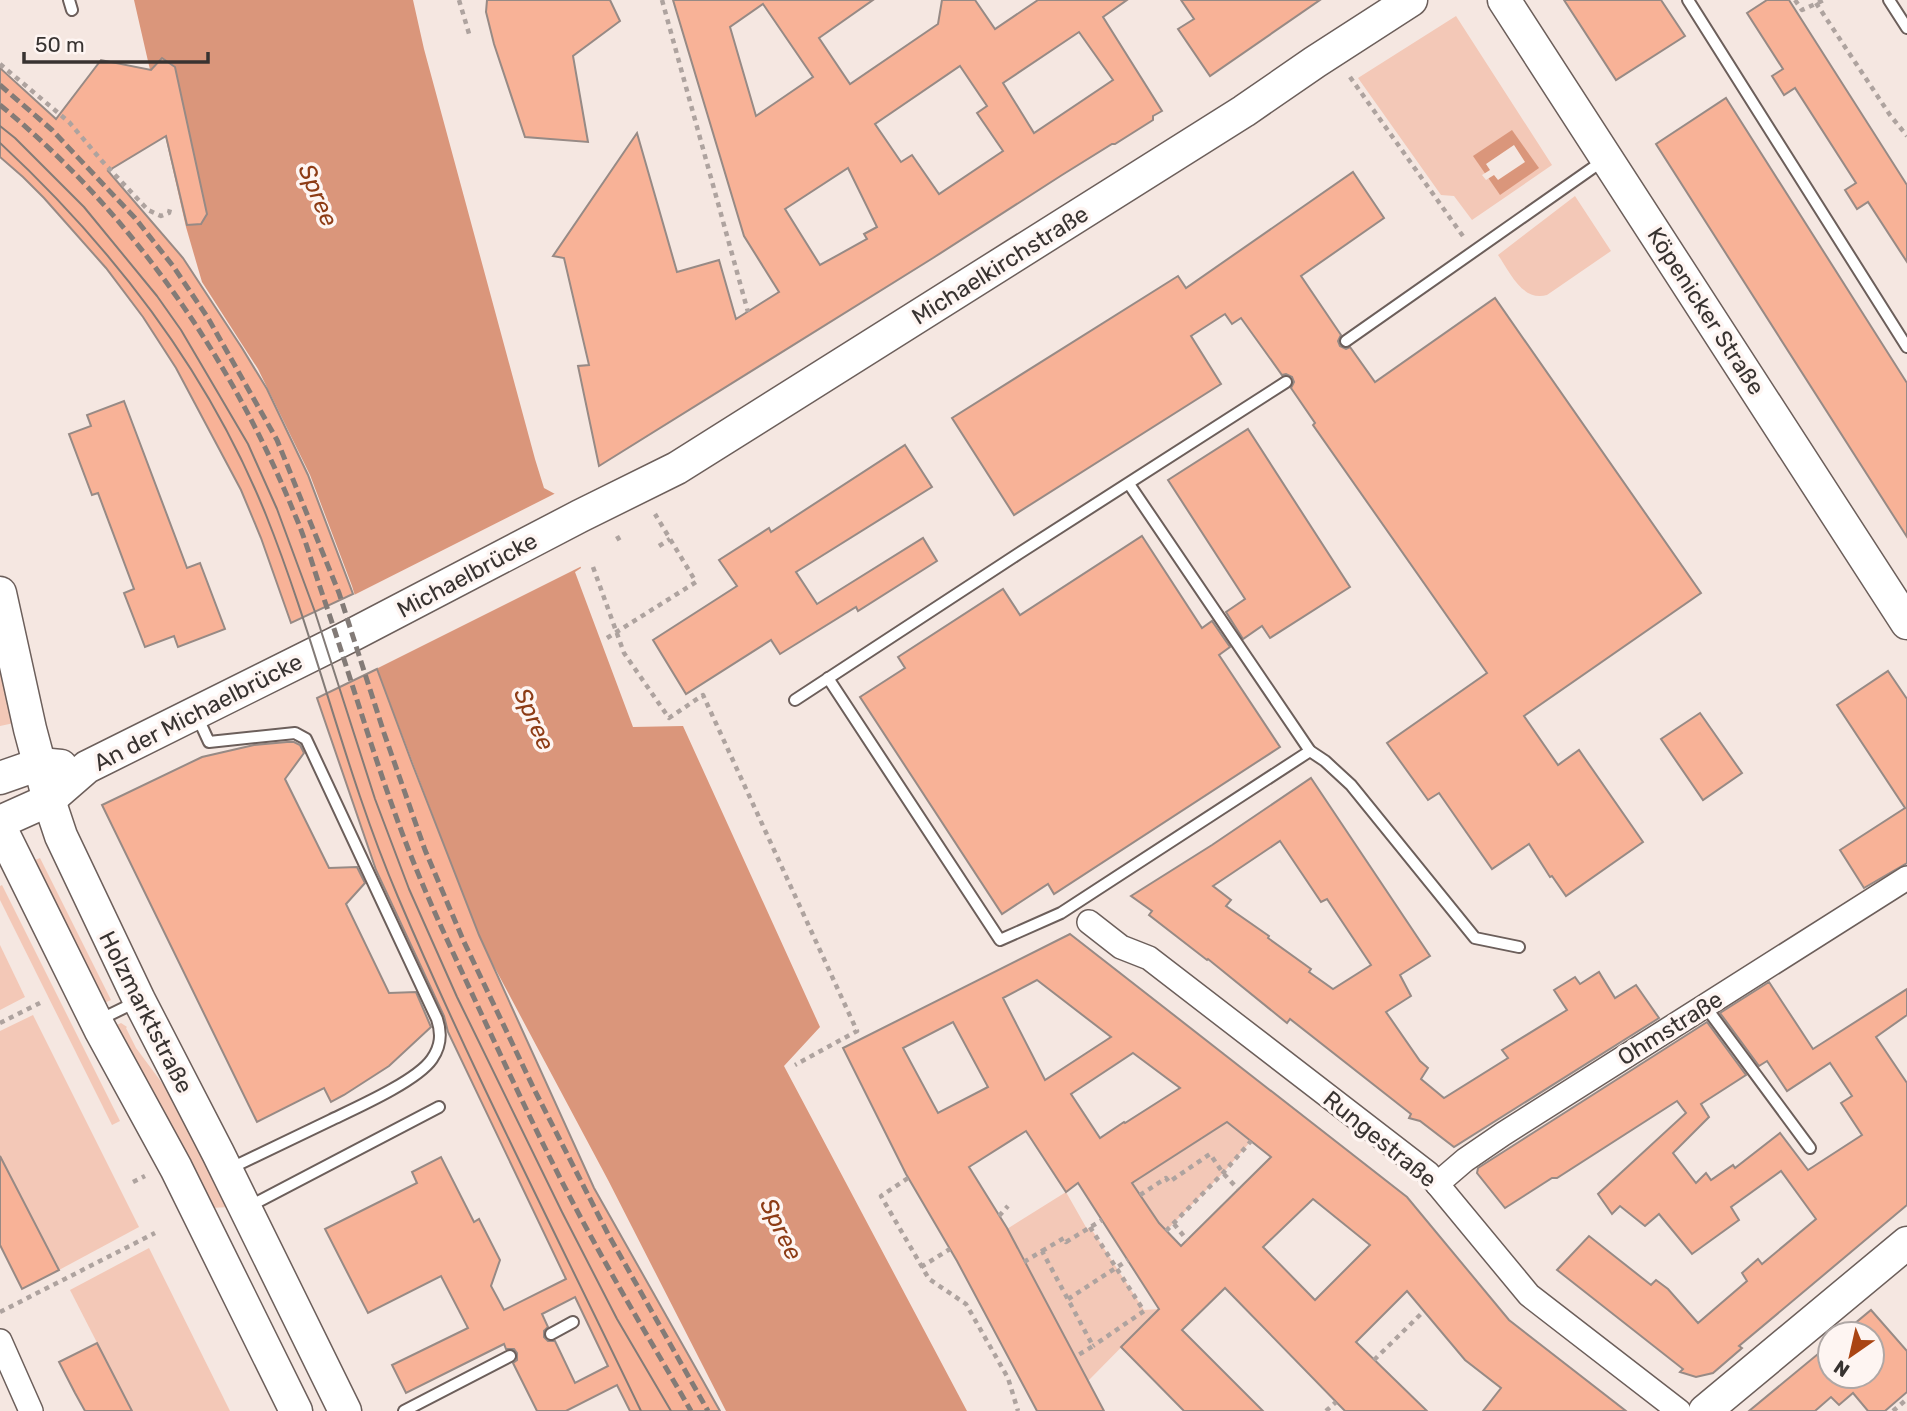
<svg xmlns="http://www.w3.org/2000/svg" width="1907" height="1411" font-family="Rubik,sans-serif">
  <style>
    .green { fill: #f3c8b7 }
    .water { fill: #da967b }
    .pier { fill: #f5e7e1 }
    .building { fill: #f8b297; stroke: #978a85; stroke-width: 2; fill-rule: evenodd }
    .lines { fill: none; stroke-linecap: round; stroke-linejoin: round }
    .lane-casing { stroke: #6c5f5b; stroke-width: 14 }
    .street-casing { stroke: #6c5f5b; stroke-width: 26 }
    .secondary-casing { stroke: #6c5f5b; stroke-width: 35 }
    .path { stroke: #aea39f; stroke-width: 4.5; stroke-dasharray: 5 5; stroke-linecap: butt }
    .lane { stroke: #fff; stroke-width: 10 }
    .street { stroke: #fff; stroke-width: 23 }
    .secondary { stroke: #fff; stroke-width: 32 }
    .tram { stroke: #837b77; stroke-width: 2 }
    .rail { stroke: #837b77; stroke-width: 5; stroke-dasharray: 10 5; stroke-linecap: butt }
    .labels { text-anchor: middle; stroke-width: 7; stroke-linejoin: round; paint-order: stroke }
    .street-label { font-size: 23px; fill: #383331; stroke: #fef5f2 }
    .water-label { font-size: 24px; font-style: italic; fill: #8d3c16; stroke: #fef5f2 }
  </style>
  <rect width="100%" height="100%" fill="#f5e7e1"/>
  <!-- green -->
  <g class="green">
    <polygon points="1456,16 1552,165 1472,220 1454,196 1441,195 1358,78"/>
    <path d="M1575,196L1611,251L1547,295C1522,302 1510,272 1498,255Z"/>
    <polygon points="0,647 14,723 0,726"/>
    <polygon points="40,858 111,1000 102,1004 33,861"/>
    <polygon points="2,885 120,1121 112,1125 0,900 0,886"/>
    <polygon points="0,945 25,997 0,1010"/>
    <polygon points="33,1015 139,1227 59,1270 0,1156 0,1031"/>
    <polygon points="121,1023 127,1027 126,1028 136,1048 174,1099 229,1207 211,1208 115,1026"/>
    <polygon points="1224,1120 1251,1141 1223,1173 1166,1231 1159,1223 1132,1183 1215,1130"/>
    <polygon points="1066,1192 1087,1229 1090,1227 1144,1310 1159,1309 1088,1381 1007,1229"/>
    <polygon points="149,1248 230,1411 132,1411 70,1290"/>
  </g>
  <!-- water -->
  <g class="water">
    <polygon points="134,0 413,0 424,49 535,459 544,488 555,494 581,568 575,572 633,727 683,726 820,1027 784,1066 967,1411 726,1411 608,1180 481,942 377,669 352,586 310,475 258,369 202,282 186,227"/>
    <polygon points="1512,130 1539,168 1500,195 1473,156"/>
  </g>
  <!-- pier -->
  <g class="pier">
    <polygon points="1514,145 1525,162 1498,180 1494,175 1486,180 1482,175 1490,170 1486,164"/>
    <polygon points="558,492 584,565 374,670 351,595 354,595"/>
  </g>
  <!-- building -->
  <g class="building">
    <polygon points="487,0 610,0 620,21 573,56 588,142 525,137 494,44 486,12"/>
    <path d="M673,0H873L819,38L850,84L938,24L942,0H975L995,29L1038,0H1127L1103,17L1162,111L1153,116V120L1115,144H1112L1062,175L933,258L599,466L578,366L589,365L564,258L553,256L637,133L677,272L719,260L736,319L779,292L744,236ZM763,4L813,77L756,116L730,27ZM1079,32L1113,80L1034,133L1003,83ZM960,66L987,106L977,113L1003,151L939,194L912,155L901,162L875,124ZM848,168L877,227L864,234L867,239L820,265L785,209Z"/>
    <polygon points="1181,0 1320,0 1210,76 1178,29 1194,19"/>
    <polygon points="1564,0 1661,0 1685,36 1616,80"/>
    <polygon points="1767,0 1789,0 1907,185 1907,262 1868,202 1857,209 1845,190 1856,183 1795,88 1784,95 1772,76 1783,69 1747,13"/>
    <polygon points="162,58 175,67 207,214 201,224 187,225 166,136 108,171 183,258 242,348 267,389 308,475 353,594 291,623 261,538 241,490 176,368 143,317 106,268 44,198 23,177 0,157 0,68 56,119 101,60 151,70"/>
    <polygon points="1726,98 1907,383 1907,537 1656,144"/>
    <polygon points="1353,172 1384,218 1301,276 1341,335 1338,341 1340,346 1346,349 1350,347 1375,382 1495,298 1701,593 1524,716 1558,765 1579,750 1643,842 1566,896 1552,876 1550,877 1529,844 1492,869 1439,793 1428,800 1387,743 1487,673 1313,425 1315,423 1291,388 1294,382 1292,377 1286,374 1282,375 1241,318 1232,324 1225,314 1191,336 1221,384 1014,515 952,418 1178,276 1186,288"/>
    <polygon points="124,401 187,568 200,563 225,629 178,647 174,636 145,647 124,593 134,589 98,493 92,495 69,434 91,426 87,415"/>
    <polygon points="1248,429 1350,587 1270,638 1262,626 1243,639 1226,612 1245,599 1168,480"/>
    <polygon points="905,445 932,487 796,572 817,604 923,538 937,561 858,611 856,607 780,654 771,640 686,694 653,640 737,586 719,560 769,528 771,532"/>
    <polygon points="1142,536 1202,628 1212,621 1230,647 1219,655 1280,747 1054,894 1048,884 1002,914 860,697 905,668 898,657 1003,589 1020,615"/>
    <path d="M377,669L412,763L479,935L594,1188L720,1411H630L617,1385L566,1411H537L513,1363L517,1360V1353L514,1349H506L504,1344L406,1393L392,1365L468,1328L441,1276L368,1313L325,1229L417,1183L412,1172L441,1157L474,1222L479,1219L500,1260L491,1286L504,1310L566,1279L448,1032L444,1016L376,870L317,698ZM575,1297L608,1366L575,1383L555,1341H548L544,1337V1331L548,1327L542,1314Z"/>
    <polygon points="1888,671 1907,699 1907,863 1864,888 1840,850 1905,808 1837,705"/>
    <polygon points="1700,713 1742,773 1703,800 1661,739"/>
    <polygon points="287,742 294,742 300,745 304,753 285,779 329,868 357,867 365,883 346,904 389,993 416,992 431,1027 389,1066 344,1095 331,1102 324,1088 257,1122 102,805 202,757 254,745"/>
    <path d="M1311,778L1430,956L1400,975L1411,996L1386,1012L1420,1061L1428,1068L1421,1079L1444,1098L1508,1058L1502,1050L1567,1010L1554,990L1575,977L1580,984L1599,972L1615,998L1636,985L1659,1018L1454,1147L1420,1121L1409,1118L1411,1114L1290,1019L1287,1023L1208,959L1207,960L1149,915L1152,911L1131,896L1212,845ZM1280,841L1321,902L1327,899L1371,965L1333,989L1309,972L1311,969L1268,938L1269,936L1226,906L1231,900L1213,886Z"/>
    <path d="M1070,934L1407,1197L1509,1320L1626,1411H1483L1501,1388L1465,1360L1407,1291L1356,1342L1427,1411H1345L1225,1288L1182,1330L1263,1411H1184L1121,1347L1159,1309L1078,1183L1066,1192L1026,1131L969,1167L1007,1228L1104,1411H1037L957,1261L906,1174L843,1048ZM1037,980L1111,1037L1045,1080L1003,998ZM953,1022L988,1087L938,1113L903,1048ZM1133,1053L1180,1088L1125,1123L1124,1122L1100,1138L1071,1094ZM1227,1122L1271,1157L1181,1246L1159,1223L1132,1183ZM1313,1199L1370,1245L1315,1300L1263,1247Z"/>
    <polygon points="1769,982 1813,1049 1907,989 1907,1015 1876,1037 1907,1083 1907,1205 1739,1346 1742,1348 1713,1373 1696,1377 1680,1372 1683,1369 1557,1270 1589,1236 1651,1285 1656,1280 1668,1289 1698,1323 1747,1281 1742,1273 1758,1259 1762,1264 1816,1219 1781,1171 1731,1207 1739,1220 1692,1254 1659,1214 1645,1226 1620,1206 1612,1214 1598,1194 1686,1113 1677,1101 1557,1178 1552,1178 1505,1208 1477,1173 1478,1168 1707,1022 1746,1075 1701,1104 1709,1117 1673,1153 1696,1183 1706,1173 1711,1180 1733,1165 1735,1168 1780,1133 1808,1170 1862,1135 1841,1103 1852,1096 1830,1063 1787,1091 1767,1061 1759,1066 1720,1013"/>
    <polygon points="0,1156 59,1270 22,1289 0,1245"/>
    <polygon points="1871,1310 1907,1351 1907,1392 1885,1411 1868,1411 1853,1393 1839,1405 1831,1397 1815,1411 1749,1411 1830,1344 1830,1376 1872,1376 1872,1334 1842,1334"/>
    <polygon points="97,1343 132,1411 85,1411 75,1393 59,1362"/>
  </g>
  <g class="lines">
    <!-- lane casing -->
    <g class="lane-casing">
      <g id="lane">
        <polyline points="69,0 72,10"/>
        <polyline points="1688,0 1907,347"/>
        <polyline points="1889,0 1907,28"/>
        <polyline points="1346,341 1604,160"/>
        <polyline points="1129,484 1310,751 1325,761 1351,785 1475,938 1519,947"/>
        <polyline points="828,678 1000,940 1061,913 1310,751"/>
        <polyline points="795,700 1018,554 1286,382"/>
        <path d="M197,716L209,742L295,733L306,739L437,1019C442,1034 441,1046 432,1059C417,1081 356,1108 331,1120C297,1136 263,1153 229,1169"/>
        <polyline points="1705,1006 1810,1148"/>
        <polyline points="99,1020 138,1001"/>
        <polyline points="248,1207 439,1107"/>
        <polyline points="551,1334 573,1322"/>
        <polyline points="404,1411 510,1356"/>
      </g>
    </g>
    <!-- street casing -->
    <g class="street-casing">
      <g id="street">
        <polyline points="1089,922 1121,947 1149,958 1428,1173 1529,1295 1679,1411"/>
        <polyline points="1437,1184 1465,1160 1503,1134 1907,878"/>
        <polyline points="0,1341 31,1411"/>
      </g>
    </g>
    <!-- secondary casing -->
    <g class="secondary-casing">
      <g id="secondary">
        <polyline points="1504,0 1907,623"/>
        <polyline points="0,593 30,729 49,800 61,836 139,1000 218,1153 345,1411"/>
        <polyline points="0,778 40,764 61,766"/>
        <polyline points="0,822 49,800 87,767 354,634 580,516 677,468 1244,111 1315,62 1411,0"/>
        <polyline points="0,827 100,1029 176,1168 296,1411"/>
        <polyline points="1705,1411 1907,1243"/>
      </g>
    </g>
    <!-- path -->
    <g class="path">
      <polyline points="459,0 470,37"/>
      <polyline points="662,0 748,312"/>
      <polyline points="1795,0 1802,10 1824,0"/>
      <polyline points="1816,3 1890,115 1907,136"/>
      <polyline points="0,64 69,122 102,161 148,210 161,216 169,213 171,205"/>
      <polyline points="1350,77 1465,239"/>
      <polyline points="617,536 621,543"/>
      <polyline points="659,546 670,539"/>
      <polyline points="593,567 624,653 669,718 703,695 857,1031 795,1065"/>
      <polyline points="607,638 696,582 655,514"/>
      <polyline points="0,1023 40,1003"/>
      <polyline points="908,1178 881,1196 929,1279 966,1304 1008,1378 1018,1411"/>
      <polyline points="133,1182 145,1176"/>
      <polyline points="1140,1195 1166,1178 1169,1182 1210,1154 1223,1173 1238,1189"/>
      <polyline points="999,1216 1008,1206"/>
      <polyline points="1174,1224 1187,1240"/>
      <polyline points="1090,1227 1144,1311 1093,1346"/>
      <polyline points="1166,1231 1223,1173 1251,1141"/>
      <polyline points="1042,1251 1064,1238 1066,1242 1102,1220"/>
      <polyline points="1024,1262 1042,1251 1093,1346 1075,1357"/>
      <polyline points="921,1267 950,1249"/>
      <polyline points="1068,1299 1128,1260"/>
      <polyline points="0,1312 155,1233"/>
      <polyline points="1374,1360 1424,1311"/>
      <polyline points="1326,1411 1336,1402"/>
      <polyline points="1893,1411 1907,1399"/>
    </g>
    <!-- lane -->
    <use href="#lane" class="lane"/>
    <!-- street -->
    <use href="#street" class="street"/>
    <!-- secondary -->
    <use href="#secondary" class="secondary"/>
    <!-- tram -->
    <g class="tram">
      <polyline points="0,126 15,138 84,207 157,296 181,330 248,444 277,509 315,612 375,799 409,889 457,997 562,1212 617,1319 671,1411"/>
      <path d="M0,143C113,248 208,371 266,515C316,640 345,773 398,897C472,1071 559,1240 641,1411"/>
    </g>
    <!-- rail -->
    <g class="rail">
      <polyline points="0,85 52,130 135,218 173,266 208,318 277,440 339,593 384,733 425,850 464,942 534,1089 608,1234 708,1411"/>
      <path d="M0,105C131,212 232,359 295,515C306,540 313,567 322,593C352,680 377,770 411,856C432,909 457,961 481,1013C517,1090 553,1168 594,1242C625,1299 659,1355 691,1411"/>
    </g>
  </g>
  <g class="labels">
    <!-- street labels -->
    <g class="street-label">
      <text transform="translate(1000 265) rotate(-32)" y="8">Michaelkirchstraße</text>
      <text transform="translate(1706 311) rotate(57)" y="8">Köpenicker Straße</text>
      <text transform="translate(467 575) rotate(-28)" y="8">Michaelbrücke</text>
      <text transform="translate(198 712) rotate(-27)" y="8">An der Michaelbrücke</text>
      <text transform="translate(146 1012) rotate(63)" y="8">Holzmarktstraße</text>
      <text transform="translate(1670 1028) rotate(-32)" y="8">Ohmstraße</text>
      <text transform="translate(1380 1139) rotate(39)" y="8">Rungestraße</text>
    </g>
    <!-- water labels -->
    <g class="water-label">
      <text transform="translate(318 195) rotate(67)" y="8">Spree</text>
      <text transform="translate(534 719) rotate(66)" y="8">Spree</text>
      <text transform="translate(781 1229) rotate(64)" y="8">Spree</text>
    </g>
  </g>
  <!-- north arrow -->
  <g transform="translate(1851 1355) rotate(214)"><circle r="33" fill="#fef5f2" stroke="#afa7a5" stroke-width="2"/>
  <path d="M0-5L12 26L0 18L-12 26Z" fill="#aa4514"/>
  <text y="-10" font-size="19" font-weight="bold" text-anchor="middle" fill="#383331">N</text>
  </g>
  <!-- scale -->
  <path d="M24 52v10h184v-10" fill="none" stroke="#383331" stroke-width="3.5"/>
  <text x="35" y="52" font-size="21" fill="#383331" stroke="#fef5f2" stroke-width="5" paint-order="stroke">50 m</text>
</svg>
